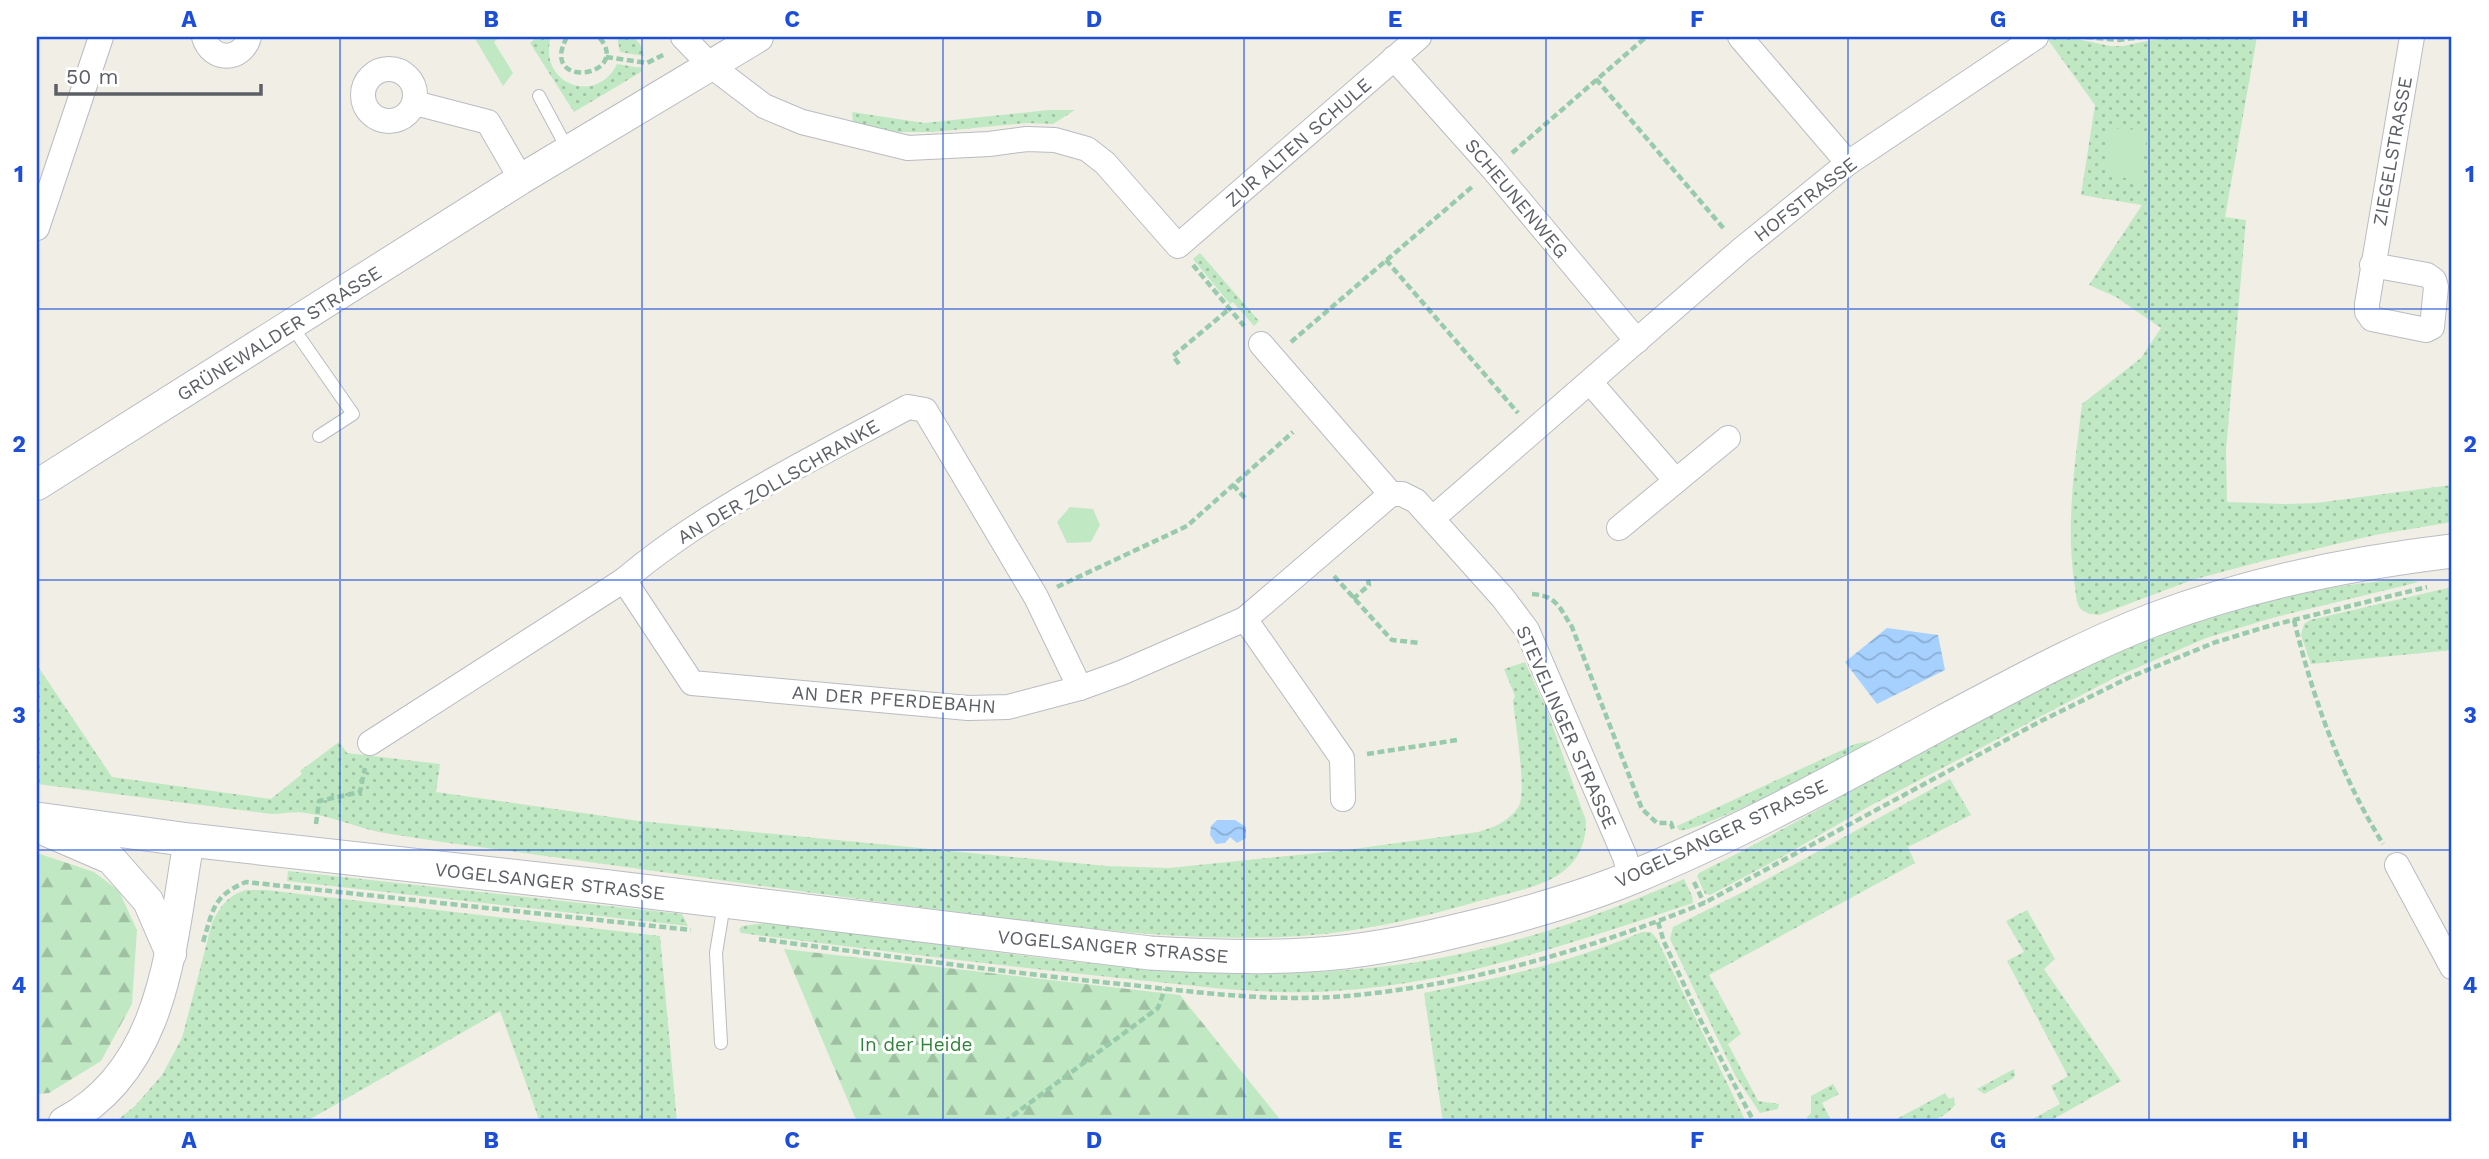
<svg xmlns="http://www.w3.org/2000/svg" width="2489" height="1159" font-family="'Work Sans',sans-serif">
  <style>
    .grass { fill: url(#grass-dots) }
    .forest { fill: url(#forest-firs) }
    .garden { fill: #c0e9c3 }
    .water { fill: url(#water-waves) }
    .lines { fill: none; stroke-linecap: round; stroke-linejoin: round }
    .service-casing { stroke: #b9bcc1; stroke-width: 14 }
    .minor-casing { stroke: #b9bcc1; stroke-width: 26 }
    .tertiary-casing { stroke: #b9bcc1; stroke-width: 32 }
    .secondary-casing { stroke: #babdc4; stroke-width: 35 }
    .path { stroke: #98cbab; stroke-width: 4.5; stroke-dasharray: 7 3.5; stroke-linecap: butt }
    .service { stroke: #fff; stroke-width: 12 }
    .minor { stroke: #fff; stroke-width: 24 }
    .tertiary { stroke: #fff; stroke-width: 30 }
    .secondary { stroke: #fff; stroke-width: 33 }
    .grid { fill: none; stroke: #1d4ed8; stroke-width: 2; stroke-opacity: 0.55 }
    .labels { text-anchor: middle; stroke-width: 6; stroke-linejoin: round; paint-order: stroke }
    .street-label { font-size: 19px; fill: #5c6066; stroke: #fff }
    .park-label { font-size: 19px; fill: #2f833a; stroke: #fff }
    .neatline { fill: none; stroke: #1d4ed8; stroke-width: 2.5 }
    .grid-label { font-size: 23px; text-anchor: middle; font-weight: bold; fill: #1d4ed8 }
  </style>
  <defs>
    <pattern id="grass-dots" width="8" height="8" patternUnits="userSpaceOnUse" patternTransform="scale(1.75)"><rect width="8" height="8" fill="#c0e9c3"/><path d="M2 2h.1M6 6h.1" fill="none" stroke="#9fc0a2" stroke-width="1.8" stroke-linecap="round"/></pattern>
    <pattern id="forest-firs" width="22" height="20" patternUnits="userSpaceOnUse" patternTransform="scale(1.75)"><rect width="22" height="20" fill="#c0e9c3"/><path d="M5 1l3.5 6h-7zM16 11l3.5 6h-7z" fill="#9fc0a2"/></pattern>
    <pattern id="water-waves" width="16" height="10" patternUnits="userSpaceOnUse" patternTransform="scale(1.75)"><rect width="16" height="10" fill="#a6d1ff"/><path d="M0 5q4-4 8 0t8 0" fill="none" stroke="#8aadd2"/></pattern>
  </defs>
  <rect width="100%" height="100%" fill="#f0eee5"/>
  <!-- grass -->
  <g class="grass">
    <path d="M537,37H551C537,83 596,107 617,64L642,68L641,72L574,112L530,43Z"/>
    <polygon points="617,37 634,37 642,47 644,56 620,52"/>
    <path d="M2046,37H2068L2110,46H2123L2167,37H2257L2225,217L2246,220L2226,450L2227,502L2284,504L2316,503L2452,485V522L2375,535L2263,561L2192,580L2099,615C2092,614 2085,614 2080,608C2076,603 2076,593 2075,587C2065,527 2075,464 2082,404L2141,358L2161,328L2116,297L2089,285L2142,205L2081,195L2095,105Z"/>
    <polygon points="1049,110 1075,110 1053,124 1026,123 933,132 895,132 853,123 852,112 924,123"/>
    <polygon points="1200,253 1259,321 1254,326 1233,302 1230,304 1193,259"/>
    <path d="M2405,579L2419,582L2272,618L2206,638L2118,676L1868,807L1780,858L1710,895L1705,894L1697,876L1699,873C1885,780 2060,655 2264,601C2309,589 2359,583 2405,579Z"/>
    <polygon points="2452,587 2452,650 2311,664 2301,635 2304,624 2310,620"/>
    <path d="M1525,662L1548,713L1586,821C1586,882 1530,887 1483,900C1424,917 1363,932 1301,936C1173,944 1045,923 918,907C779,889 641,869 502,850C461,845 420,839 379,832C355,827 331,816 306,813C295,811 283,814 272,814L37,784V665L112,777L271,799L302,774L300,771L339,742L347,753L440,764L436,792L639,821L1107,866L1169,868L1346,850L1478,832C1493,828 1510,821 1519,806C1527,790 1515,722 1513,701L1515,696L1504,669Z"/>
    <path d="M1874,740L1870,745C1843,759 1697,834 1679,830L1677,826L1855,744Z"/>
    <polygon points="1950,779 1971,815 1908,847 1915,863 1709,975 1741,1034 1728,1044 1758,1101 1779,1104 1778,1109 1760,1113 1736,1077 1670,939 1673,927 1751,888"/>
    <polygon points="288,871 682,914 688,926 287,881"/>
    <path d="M1684,879L1692,896L1693,903C1575,942 1459,983 1335,991C1263,996 1190,985 1119,978C993,965 867,949 741,933L739,929L742,926L765,923C819,930 873,935 928,943C1083,964 1239,985 1396,965C1496,952 1592,919 1684,879Z"/>
    <path d="M246,890H266L660,936L677,1122H540L500,1011L305,1122H115L135,1106L162,1075L182,1038L212,923C220,907 228,895 246,890Z"/>
    <polygon points="2027,910 2055,959 2044,969 2121,1081 2048,1122 2027,1122 2060,1104 2051,1086 2068,1076 2007,961 2024,952 2006,921"/>
    <path d="M1642,932H1651L1657,939L1746,1122H1443L1424,993C1498,978 1573,962 1642,932Z"/>
    <polygon points="2014,1069 2015,1076 2012,1079 1984,1094 1977,1089"/>
    <polygon points="1833,1084 1839,1094 1822,1103 1832,1122 1808,1122 1807,1117 1811,1113 1811,1096"/>
    <path d="M1945,1093L1949,1099L1954,1097L1955,1105C1936,1127 1917,1122 1891,1122Z"/>
  </g>
  <!-- forest -->
  <g class="forest">
    <polygon points="37,853 94,872 119,891 137,930 132,1004 101,1061 49,1093 37,1094"/>
    <polygon points="784,949 1180,995 1282,1122 857,1122"/>
  </g>
  <!-- garden -->
  <g class="garden">
    <polygon points="474,37 500,37 494,42 513,73 503,86"/>
    <polygon points="2109,128 2141,130 2147,136 2140,181 2105,174"/>
    <polygon points="1070,507 1093,509 1100,525 1091,542 1067,543 1057,522"/>
  </g>
  <!-- water -->
  <g class="water">
    <polygon points="1887,628 1938,635 1945,670 1877,704 1845,662"/>
    <polygon points="1217,820 1235,820 1246,827 1246,838 1237,843 1230,837 1225,843 1216,844 1210,835 1211,826"/>
  </g>
  <g class="lines">
    <!-- service casing -->
    <g class="service-casing">
      <g id="service">
        <polyline points="539,96 568,150"/>
        <polyline points="291,325 353,414 319,436"/>
        <polyline points="721,1043 716,953 724,904"/>
      </g>
    </g>
    <!-- minor casing -->
    <g class="minor-casing">
      <g id="minor">
        <path d="M204,37C211,62 242,62 249,37"/>
        <polyline points="683,37 710,65 764,106 802,122 908,148 989,144 1027,139 1055,140 1087,149 1105,163 1178,246 1419,37"/>
        <polyline points="1740,37 1848,163"/>
        <polyline points="1394,58 1493,169 1637,341"/>
        <circle cx="389" cy="95" r="26"/>
        <polyline points="415,103 488,122 521,179"/>
        <polyline points="37,228 101,37"/>
        <polyline points="2372,265 2427,275 2434,280 2436,287 2432,327 2426,330 2372,319 2367,312 2367,304 2412,37"/>
        <polyline points="1261,344 1391,494 1402,494 1416,501 1503,598 1527,630 1625,857 1631,878"/>
        <polyline points="1590,382 1676,481"/>
        <polyline points="1433,518 1742,249 1848,163 2036,37"/>
        <polyline points="1619,528 1728,438"/>
        <polyline points="624,580 692,683 968,708 1008,707 1080,688 1121,673 1245,619 1391,494"/>
        <polyline points="1245,619 1342,758 1343,799"/>
        <path d="M370,743L624,580C705,511 814,458 908,407L925,410L1036,597L1080,688"/>
        <polyline points="2397,865 2452,967"/>
      </g>
    </g>
    <!-- tertiary casing -->
    <g class="tertiary-casing">
      <g id="tertiary">
        <polyline points="37,485 521,179 758,37"/>
        <polyline points="37,827 111,859 148,901 171,954"/>
        <path d="M64,1122C167,1068 171,941 189,840"/>
      </g>
    </g>
    <!-- secondary casing -->
    <g class="secondary-casing">
      <path id="secondary" d="M37,819L189,840L609,887L1150,953C1215,957 1280,959 1344,952C1397,946 1449,933 1501,920C1545,908 1590,895 1633,877C1739,833 1842,777 1943,722C2013,685 2082,647 2155,619C2251,583 2351,563 2452,551"/>
    </g>
    <!-- path -->
    <g class="path">
      <path d="M567,37C537,91 634,77 599,37"/>
      <polyline points="2086,37 2119,40 2142,37"/>
      <polyline points="606,57 647,63 665,54"/>
      <polyline points="1596,79 1725,230"/>
      <polyline points="1512,153 1646,37"/>
      <polyline points="1386,260 1518,413"/>
      <polyline points="1193,265 1244,326"/>
      <polyline points="1291,342 1473,186"/>
      <polyline points="1179,364 1173,356 1228,310"/>
      <polyline points="1233,485 1245,498"/>
      <polyline points="1334,576 1389,637 1392,640 1420,643"/>
      <polyline points="1057,587 1187,526 1293,432"/>
      <path d="M1532,594C1557,596 1559,607 1572,627L1642,809L1657,823H1671L1673,829"/>
      <polyline points="1353,599 1369,585 1368,580"/>
      <path d="M2294,620C2313,699 2340,774 2383,844"/>
      <polyline points="1367,754 1457,740"/>
      <polyline points="316,824 319,801 360,792 365,768"/>
      <polyline points="1694,882 1704,903"/>
      <polyline points="1658,922 1664,942 1701,1021 1754,1122"/>
      <path d="M759,939C883,955 1007,973 1131,985C1202,993 1276,1002 1347,996C1469,985 1591,949 1704,903L2039,722L2130,677L2216,642L2269,626L2427,587"/>
      <path d="M203,942C213,911 212,896 246,882L691,930"/>
      <polyline points="1004,1122 1158,1008 1165,989"/>
    </g>
    <!-- service -->
    <use href="#service" class="service"/>
    <!-- minor -->
    <use href="#minor" class="minor"/>
    <!-- tertiary -->
    <use href="#tertiary" class="tertiary"/>
    <!-- secondary -->
    <use href="#secondary" class="secondary"/>
  </g>
  <!-- grid -->
  <path class="grid" d="M340,37V1122M642,37V1122M943,37V1122M1244,37V1122M1546,37V1122M1848,37V1122M2149,37V1122M37,309H2452M37,580H2452M37,850H2452"/>
  <g class="labels">
    <!-- street labels -->
    <g class="street-label">
      <text transform="translate(1298 142) rotate(-41)" y="7">ZUR ALTEN SCHULE</text>
      <text transform="translate(2392 151) rotate(-80)" y="7">ZIEGELSTRASSE</text>
      <text transform="translate(1517 198) rotate(50)" y="7">SCHEUNENWEG</text>
      <text transform="translate(1805 199) rotate(-38)" y="7">HOFSTRASSE</text>
      <text transform="translate(279 333) rotate(-32)" y="7">GRÜNEWALDER STRASSE</text>
      <text transform="translate(778 481) rotate(-30)" y="7">AN DER ZOLLSCHRANKE</text>
      <text transform="translate(894 699) rotate(4)" y="7">AN DER PFERDEBAHN</text>
      <text transform="translate(1567 727) rotate(66)" y="7">STEVELINGER STRASSE</text>
      <text transform="translate(1721 833) rotate(-25)" y="7">VOGELSANGER STRASSE</text>
      <text transform="translate(550 881) rotate(6)" y="7">VOGELSANGER STRASSE</text>
      <text transform="translate(1113 946) rotate(5)" y="7">VOGELSANGER STRASSE</text>
    </g>
    <!-- park labels -->
    <g class="park-label">
      <text x="916" y="1051">In der Heide</text>
    </g>
  </g>
  <!-- border -->
  <rect width="2489" height="1159" fill="none" stroke="#ffffff" stroke-width="77"/>
  <!-- scale -->
  <path d="M56 84v10h205v-10" fill="none" stroke="#5c6066" stroke-width="3.5"/>
  <text x="66" y="84" font-size="21" fill="#5c6066" stroke="#ffffff" stroke-width="5" paint-order="stroke">50 m</text>
  <rect x="38" y="38" width="2412" height="1082" class="neatline"/>
  <g class="grid-label">
    <text x="189" y="27">A</text>
    <text x="491" y="27">B</text>
    <text x="792" y="27">C</text>
    <text x="1094" y="27">D</text>
    <text x="1395" y="27">E</text>
    <text x="1697" y="27">F</text>
    <text x="1998" y="27">G</text>
    <text x="2300" y="27">H</text>
    <text x="19" y="182">1</text>
    <text x="2470" y="182">1</text>
    <text x="19" y="452">2</text>
    <text x="2470" y="452">2</text>
    <text x="19" y="723">3</text>
    <text x="2470" y="723">3</text>
    <text x="19" y="993">4</text>
    <text x="2470" y="993">4</text>
    <text x="189" y="1148">A</text>
    <text x="491" y="1148">B</text>
    <text x="792" y="1148">C</text>
    <text x="1094" y="1148">D</text>
    <text x="1395" y="1148">E</text>
    <text x="1697" y="1148">F</text>
    <text x="1998" y="1148">G</text>
    <text x="2300" y="1148">H</text>
  </g>
</svg>
